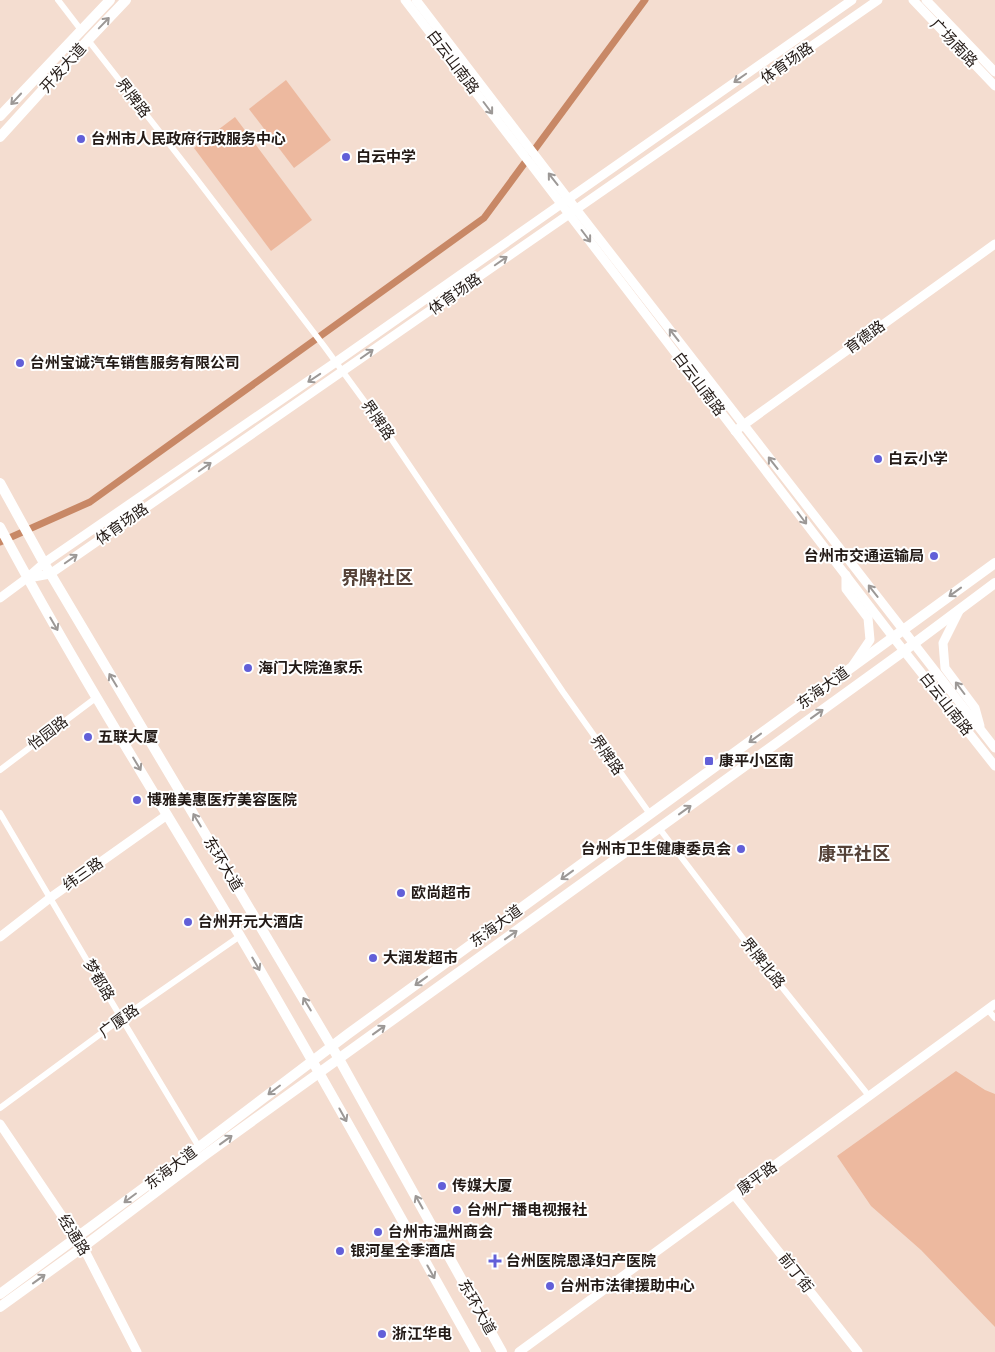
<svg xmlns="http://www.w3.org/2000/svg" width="995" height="1352" font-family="'DejaVu Sans','Noto Sans SC',sans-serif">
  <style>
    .green { fill: #edb99f }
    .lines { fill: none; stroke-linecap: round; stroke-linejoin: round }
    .canal { stroke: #c88866; stroke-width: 7 }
    .minor { stroke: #fff; stroke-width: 6 }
    .tertiary { stroke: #fff; stroke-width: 9 }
    .secondary { stroke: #fff; stroke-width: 9 }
    .primary { stroke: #fff; stroke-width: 10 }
    .oneway { stroke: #9c9896 }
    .poi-dot { fill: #625fd8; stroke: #fff; stroke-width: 2 }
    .labels { text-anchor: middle; stroke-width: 4; stroke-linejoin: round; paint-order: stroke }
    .street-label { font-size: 15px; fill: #231a16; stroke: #fff }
    .poi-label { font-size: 15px; font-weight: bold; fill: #231a16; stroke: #fff; text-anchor: start }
    .quarter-label { font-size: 18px; font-weight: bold; fill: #544137; stroke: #fff }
  </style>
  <rect width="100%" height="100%" fill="#f4ddd0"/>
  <!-- green -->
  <g class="green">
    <polygon points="286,80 331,140 294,168 249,109"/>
    <polygon points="235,117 312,220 271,251 194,148"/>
    <polygon points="956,1071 985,1090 995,1094 995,1327 921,1250 871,1206 837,1156"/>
  </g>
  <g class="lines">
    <!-- canal -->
    <polyline class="canal" points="0,542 90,502 484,218 645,0"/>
    <!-- minor -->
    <g class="minor">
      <polyline points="58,0 81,30"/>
      <polyline points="88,40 195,177 324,346 384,428 563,692 650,814"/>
      <polyline points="0,770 97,697"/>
      <polyline points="0,813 99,981 199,1147"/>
      <polyline points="659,828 745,941 869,1096"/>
      <polyline points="988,1010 995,1018"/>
      <polyline points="0,1108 122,1018 240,936"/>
    </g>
    <!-- tertiary -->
    <g class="tertiary">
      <polyline points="735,431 995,244"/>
      <polyline points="0,937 50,898 167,815"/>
      <polyline points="0,1124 83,1247 137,1352"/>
      <polyline points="734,1195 858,1352"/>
      <polyline points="519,1352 995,1004"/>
    </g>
    <!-- secondary -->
    <g class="secondary">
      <polyline points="405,0 893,637 995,766"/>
      <polyline points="416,0 576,209 995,748"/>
      <polyline points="913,0 995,86"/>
      <polyline points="926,0 995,72"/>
      <polyline points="846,575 846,589 868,618 870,640 853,665"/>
      <polyline points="28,578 50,574 878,0"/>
      <polyline points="0,598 27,578 44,563 336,362 852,0"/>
      <polyline points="960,609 943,643 945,668 975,708 980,726"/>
    </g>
    <!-- primary -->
    <g class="primary">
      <polyline points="0,116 110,0"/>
      <polyline points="0,137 88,40 126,0"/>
      <polyline points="0,483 44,563 339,1059 502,1352"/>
      <path d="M0,527C74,666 159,800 240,936C321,1073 398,1213 476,1352"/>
      <polyline points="0,1294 199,1147 348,1034 995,563"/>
      <polyline points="0,1307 83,1247 205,1155 659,828 904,651 995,583"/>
    </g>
  </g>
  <!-- one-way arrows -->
  <defs><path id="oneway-shaft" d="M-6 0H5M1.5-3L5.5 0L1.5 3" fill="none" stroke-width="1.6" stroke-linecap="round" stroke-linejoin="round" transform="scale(1.25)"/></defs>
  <g class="oneway">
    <use href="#oneway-shaft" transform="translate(104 23) rotate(-46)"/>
    <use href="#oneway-shaft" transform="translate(740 78) rotate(145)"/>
    <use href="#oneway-shaft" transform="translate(16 99) rotate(133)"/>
    <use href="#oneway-shaft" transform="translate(488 108) rotate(53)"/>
    <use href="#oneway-shaft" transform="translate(553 179) rotate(-128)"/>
    <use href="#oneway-shaft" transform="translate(586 236) rotate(53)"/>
    <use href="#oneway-shaft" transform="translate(501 261) rotate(-35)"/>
    <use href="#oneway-shaft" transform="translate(674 335) rotate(-128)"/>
    <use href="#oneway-shaft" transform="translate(367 354) rotate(-35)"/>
    <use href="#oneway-shaft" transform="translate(314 378) rotate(146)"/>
    <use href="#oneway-shaft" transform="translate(773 463) rotate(-128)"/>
    <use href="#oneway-shaft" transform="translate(205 467) rotate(-35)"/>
    <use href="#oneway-shaft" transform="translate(802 518) rotate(53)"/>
    <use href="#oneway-shaft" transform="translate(71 559) rotate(-35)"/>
    <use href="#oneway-shaft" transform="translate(873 591) rotate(-128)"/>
    <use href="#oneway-shaft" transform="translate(955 592) rotate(144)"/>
    <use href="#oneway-shaft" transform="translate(54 624) rotate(60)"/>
    <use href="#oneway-shaft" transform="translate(113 680) rotate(-121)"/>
    <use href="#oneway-shaft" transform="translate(960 688) rotate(-127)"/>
    <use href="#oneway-shaft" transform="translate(817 714) rotate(-36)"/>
    <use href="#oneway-shaft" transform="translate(755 738) rotate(144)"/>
    <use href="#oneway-shaft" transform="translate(137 764) rotate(59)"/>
    <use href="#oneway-shaft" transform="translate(685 810) rotate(-36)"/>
    <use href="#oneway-shaft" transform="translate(197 820) rotate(-121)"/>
    <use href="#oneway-shaft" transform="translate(567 875) rotate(144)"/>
    <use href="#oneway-shaft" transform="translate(511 935) rotate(-36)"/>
    <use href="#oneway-shaft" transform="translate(256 964) rotate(60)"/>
    <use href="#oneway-shaft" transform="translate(421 981) rotate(144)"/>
    <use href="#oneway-shaft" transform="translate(307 1004) rotate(-121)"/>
    <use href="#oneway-shaft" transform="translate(379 1030) rotate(-36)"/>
    <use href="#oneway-shaft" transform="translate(274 1090) rotate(143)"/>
    <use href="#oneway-shaft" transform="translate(343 1115) rotate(61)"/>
    <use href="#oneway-shaft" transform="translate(226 1140) rotate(-36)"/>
    <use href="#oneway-shaft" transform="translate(130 1198) rotate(143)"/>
    <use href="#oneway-shaft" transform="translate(419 1202) rotate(-119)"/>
    <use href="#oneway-shaft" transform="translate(431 1272) rotate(61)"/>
    <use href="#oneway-shaft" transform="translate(39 1279) rotate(-36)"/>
  </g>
  <!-- markers -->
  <g class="poi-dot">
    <circle cx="81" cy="139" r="5"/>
    <circle cx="346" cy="157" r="5"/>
    <circle cx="20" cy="363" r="5"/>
    <circle cx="878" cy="459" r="5"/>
    <circle cx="934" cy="556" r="5"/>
    <circle cx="248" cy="668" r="5"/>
    <circle cx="88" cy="737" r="5"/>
    <rect x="704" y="756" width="10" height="10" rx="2.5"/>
    <circle cx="137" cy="800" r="5"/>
    <circle cx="741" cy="849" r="5"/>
    <circle cx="401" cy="893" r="5"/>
    <circle cx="188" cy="922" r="5"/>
    <circle cx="373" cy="958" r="5"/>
    <circle cx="442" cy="1186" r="5"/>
    <circle cx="457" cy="1210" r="5"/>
    <circle cx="378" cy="1232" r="5"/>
    <circle cx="340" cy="1251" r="5"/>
    <path d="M492.5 1253.5h5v5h5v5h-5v5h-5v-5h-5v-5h5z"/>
    <circle cx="550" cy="1286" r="5"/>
    <circle cx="382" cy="1334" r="5"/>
  </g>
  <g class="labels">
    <!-- street labels -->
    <g class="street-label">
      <text transform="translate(954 43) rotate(46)" y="5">广场南路</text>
      <text transform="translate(453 62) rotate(53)" y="5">白云山南路</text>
      <text transform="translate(787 63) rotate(-35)" y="5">体育场路</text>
      <text transform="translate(63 68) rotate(-48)" y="5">开发大道</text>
      <text transform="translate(133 98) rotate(52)" y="5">界牌路</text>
      <text transform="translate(455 294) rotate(-35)" y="5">体育场路</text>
      <text transform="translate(865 337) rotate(-36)" y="5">育德路</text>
      <text transform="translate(699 384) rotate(53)" y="5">白云山南路</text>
      <text transform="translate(378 420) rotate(55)" y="5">界牌路</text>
      <text transform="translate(122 524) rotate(-35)" y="5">体育场路</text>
      <text transform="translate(823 688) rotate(-36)" y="5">东海大道</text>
      <text transform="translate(946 704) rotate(52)" y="5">白云山南路</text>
      <text transform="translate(48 733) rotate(-37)" y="5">怡园路</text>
      <text transform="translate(607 755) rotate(55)" y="5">界牌路</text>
      <text transform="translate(223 864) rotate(59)" y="5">东环大道</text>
      <text transform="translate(83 874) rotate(-35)" y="5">纬三路</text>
      <text transform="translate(496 926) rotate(-36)" y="5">东海大道</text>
      <text transform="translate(763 963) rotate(51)" y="5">界牌北路</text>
      <text transform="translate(99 980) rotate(59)" y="5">梦都路</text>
      <text transform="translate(119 1021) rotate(-36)" y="5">广厦路</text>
      <text transform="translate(171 1168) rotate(-37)" y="5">东海大道</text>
      <text transform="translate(757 1178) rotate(-36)" y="5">康平路</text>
      <text transform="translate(74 1235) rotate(58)" y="5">经通路</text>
      <text transform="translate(796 1273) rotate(52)" y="5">前丁街</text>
      <text transform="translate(477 1307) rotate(61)" y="5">东环大道</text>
    </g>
    <!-- poi labels -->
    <g class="poi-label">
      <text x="91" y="144">台州市人民政府行政服务中心</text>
      <text x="356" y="162">白云中学</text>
      <text x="30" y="368">台州宝诚汽车销售服务有限公司</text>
      <text x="888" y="464">白云小学</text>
      <text x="924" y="561" text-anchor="end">台州市交通运输局</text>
      <text x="258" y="673">海门大院渔家乐</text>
      <text x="98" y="742">五联大厦</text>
      <text x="719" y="766">康平小区南</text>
      <text x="147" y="805">博雅美惠医疗美容医院</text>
      <text x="731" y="854" text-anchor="end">台州市卫生健康委员会</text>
      <text x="411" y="898">欧尚超市</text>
      <text x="198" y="927">台州开元大酒店</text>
      <text x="383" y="963">大润发超市</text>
      <text x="452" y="1191">传媒大厦</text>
      <text x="467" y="1215">台州广播电视报社</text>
      <text x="388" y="1237">台州市温州商会</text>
      <text x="350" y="1256">银河星全季酒店</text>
      <text x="506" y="1266">台州医院恩泽妇产医院</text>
      <text x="560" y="1291">台州市法律援助中心</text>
      <text x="392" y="1339">浙江华电</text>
    </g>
    <!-- quarter labels -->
    <g class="quarter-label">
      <text x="377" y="584">界牌社区</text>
      <text x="854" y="860">康平社区</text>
    </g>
  </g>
</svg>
